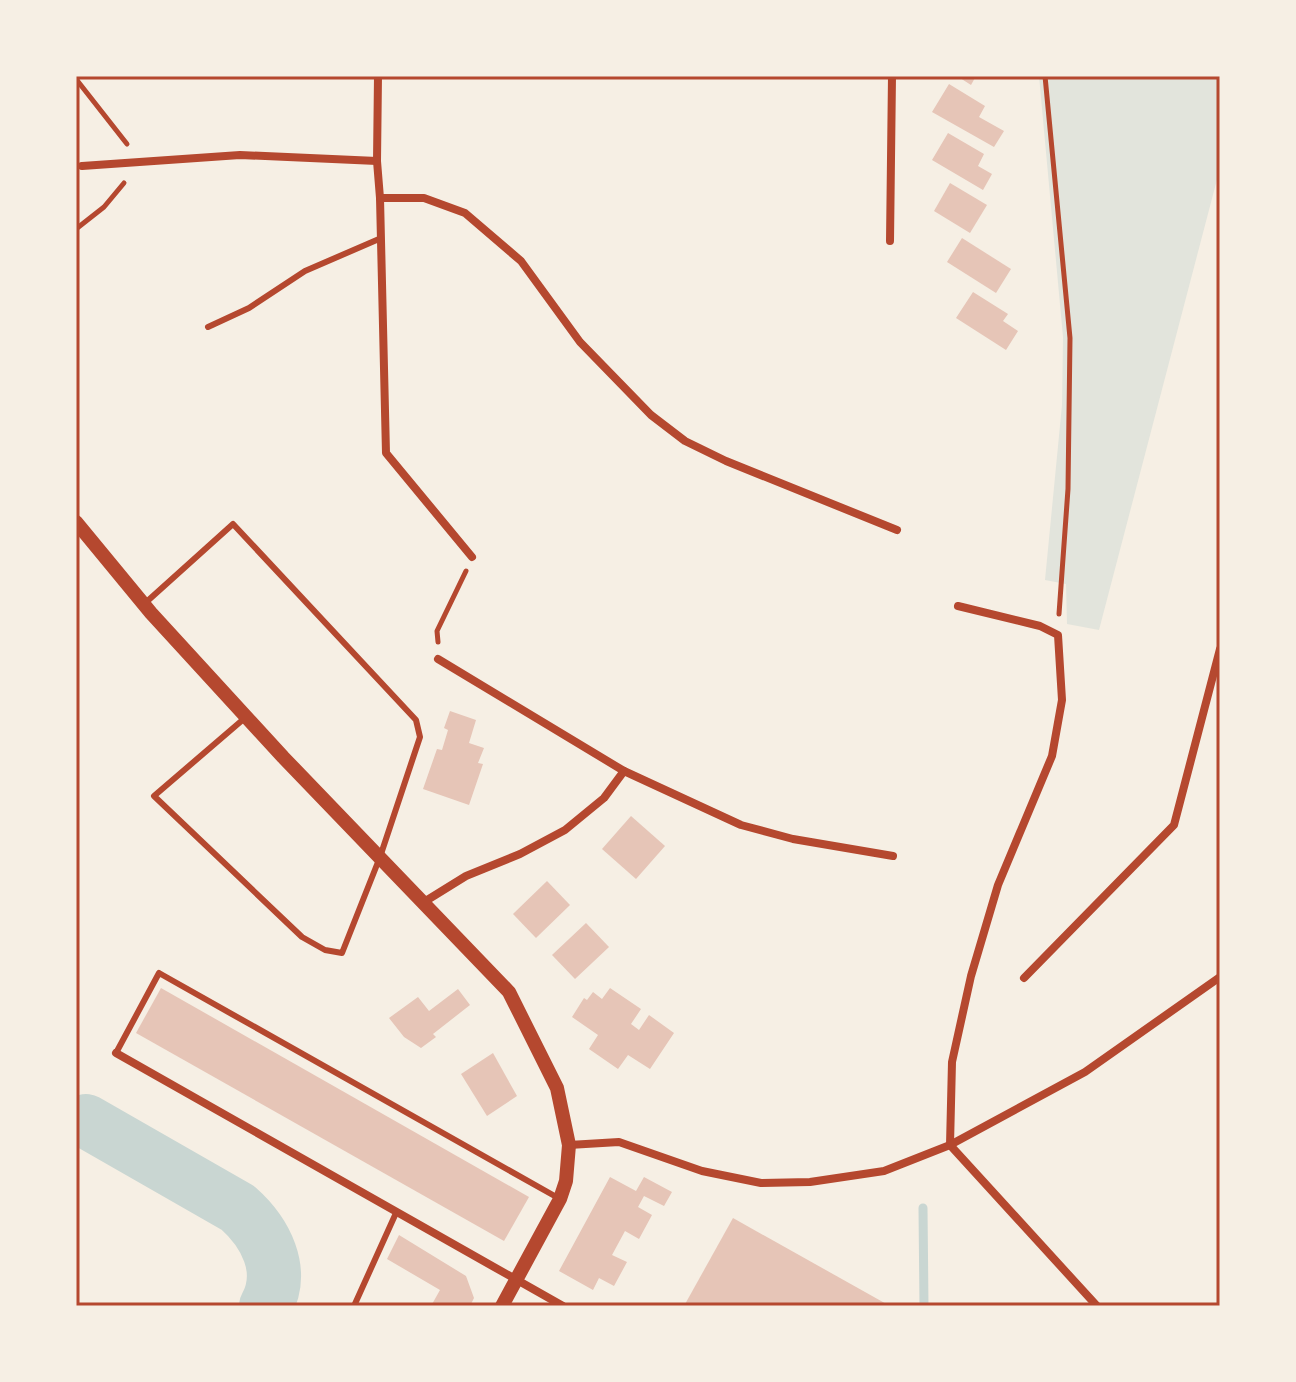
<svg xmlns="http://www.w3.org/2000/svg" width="1296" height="1382" font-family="Barlow,sans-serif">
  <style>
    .green { fill: #e2e4dc }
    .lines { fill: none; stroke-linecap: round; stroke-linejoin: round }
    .stream { stroke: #c9d6d2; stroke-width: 9 }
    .river { stroke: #c9d6d2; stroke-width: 54 }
    .building { fill: #e6c5b7 }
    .path { stroke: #b5482f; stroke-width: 5 }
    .service { stroke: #b5482f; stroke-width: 6 }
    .minor { stroke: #b5482f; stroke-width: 8 }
    .tertiary { stroke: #b5482f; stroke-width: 14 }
    .neatline { fill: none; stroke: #b5482f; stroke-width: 3 }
  </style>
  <rect width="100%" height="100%" fill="#f6efe4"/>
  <!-- green -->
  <polygon class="green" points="1039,76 1220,76 1220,168 1099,630 1067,624 1066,584 1045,580 1062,405 1063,337"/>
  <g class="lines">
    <!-- stream -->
    <polyline class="stream" points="923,1208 924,1306"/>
    <!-- river -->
    <path class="river" d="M86,1121L238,1208C265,1232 286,1270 266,1306"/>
  </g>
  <!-- building -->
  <g class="building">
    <polygon points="957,76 976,76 971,85"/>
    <polygon points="949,84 985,106 979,117 1004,131 994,147 932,112"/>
    <polygon points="948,133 984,154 978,166 992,174 983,190 932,160"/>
    <polygon points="950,183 987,205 970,233 934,211"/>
    <polygon points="962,238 1011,269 996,293 947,262"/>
    <polygon points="973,292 1008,314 1003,321 1018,331 1006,350 956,318"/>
    <polygon points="450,711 476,720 469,743 484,748 478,763 483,764 469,805 423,789 437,749 442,750 448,730 444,728"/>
    <polygon points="631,816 665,846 636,879 602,849"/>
    <polygon points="547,881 570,905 536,938 513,914"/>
    <polygon points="586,923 609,947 575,979 552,955"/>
    <polygon points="161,988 529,1197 504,1241 136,1033"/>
    <polygon points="610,988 641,1009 631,1024 639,1030 649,1015 674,1033 650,1069 628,1055 618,1069 589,1049 598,1035 572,1017 584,998 587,1000 593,992 602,999"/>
    <polygon points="458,989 470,1005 433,1034 436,1037 421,1048 404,1037 389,1018 418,997 429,1011"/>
    <polygon points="493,1053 517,1096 487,1116 461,1074"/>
    <polygon points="610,1177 636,1191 644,1177 672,1192 664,1206 644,1196 638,1207 652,1215 639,1239 625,1231 612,1255 627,1262 614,1286 599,1278 593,1290 559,1271"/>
    <polygon points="733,1218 890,1306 684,1306"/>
    <polygon points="399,1235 466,1276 474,1298 470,1306 431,1306 440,1290 387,1259"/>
  </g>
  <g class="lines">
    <!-- path -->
    <g class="path">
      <polyline points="1045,76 1070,338 1068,489 1059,614"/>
      <polyline points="76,79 127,144"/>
      <polyline points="76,229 104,207 124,183"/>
      <polyline points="438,642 437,631 466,571"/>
    </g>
    <!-- service -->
    <g class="service">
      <polyline points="208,327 249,308 305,271 379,239"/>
      <polyline points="143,605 233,524 416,720 420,737 380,857 342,953 325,950 302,937 154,796 246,717"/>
      <polyline points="116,1053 159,973 560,1199"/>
      <polyline points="354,1306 396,1213"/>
    </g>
    <!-- minor -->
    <g class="minor">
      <polyline points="378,76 377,161 380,198 386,453 472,557"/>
      <polyline points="82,166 240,155 377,161"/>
      <polyline points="380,198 424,198 465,213 521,261 580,342 651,415 685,441 726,461 897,530"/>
      <polyline points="890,241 892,76"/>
      <polyline points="958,606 1040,626 1058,635 1062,700 1052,756 998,885 971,976 952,1062 950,1145 1097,1306"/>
      <polyline points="438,659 624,771 741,825 793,839 893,856"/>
      <polyline points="424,902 466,876 520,854 565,830 604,798 624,771"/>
      <polyline points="1024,978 1174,825 1220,649"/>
      <polyline points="116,1053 563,1306"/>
      <polyline points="569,1145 619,1142 702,1171 761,1183 810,1182 884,1171 950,1145 1085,1072 1220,977"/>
    </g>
    <!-- tertiary -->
    <polyline class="tertiary" points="76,522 151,613 283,757 509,992 557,1088 569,1145 566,1181 560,1199 502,1306"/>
  </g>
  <!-- border -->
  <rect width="1296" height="1382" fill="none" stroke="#f6efe4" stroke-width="156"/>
  <rect x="78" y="78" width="1140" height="1226" class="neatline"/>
</svg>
